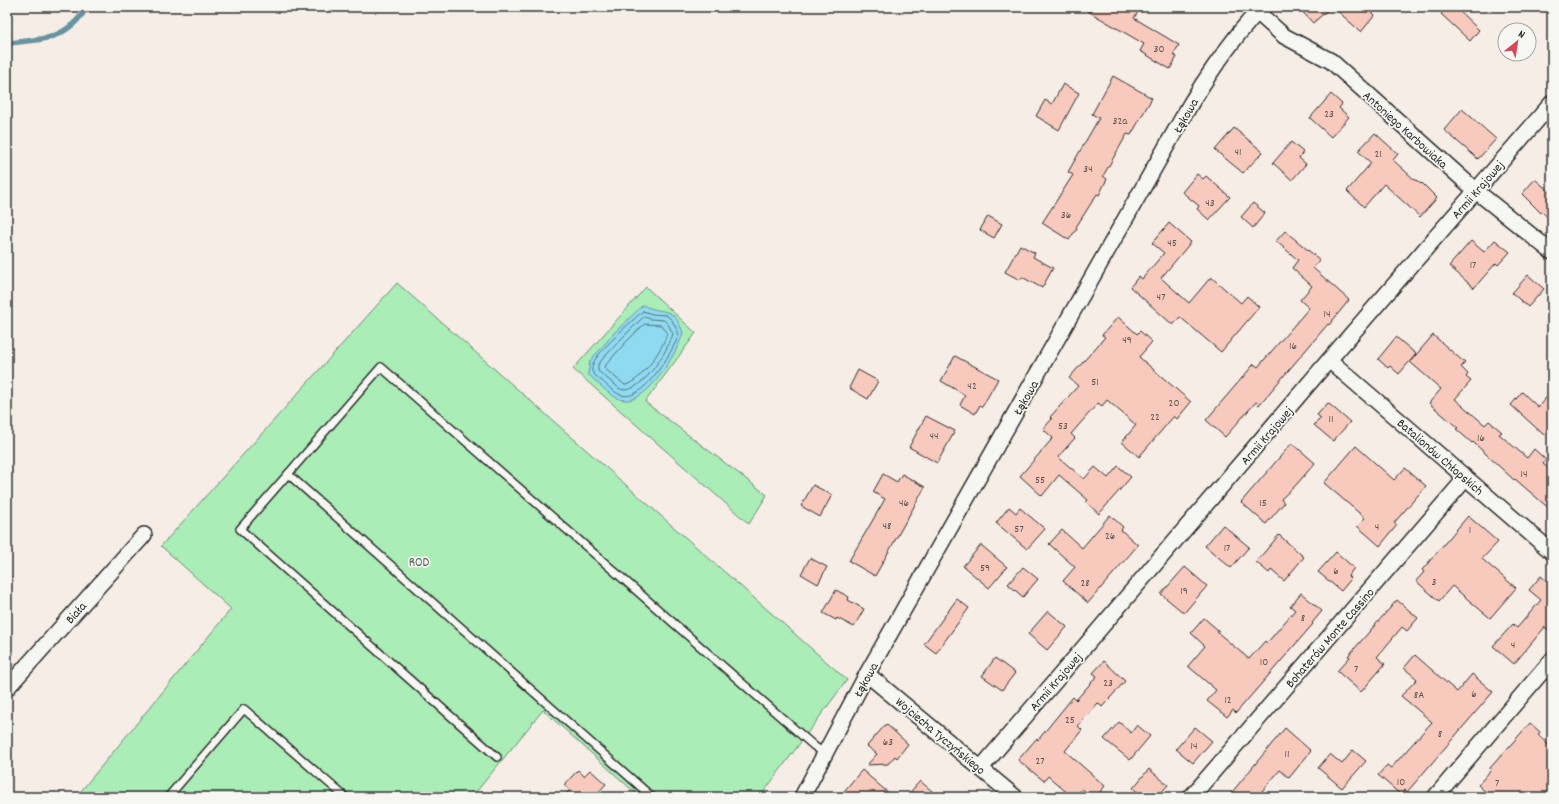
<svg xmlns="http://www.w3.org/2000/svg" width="1559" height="804" font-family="Dekko,sans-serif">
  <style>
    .green { fill: #aaedb7; stroke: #6a8c71 }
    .water { fill: #90daf1; stroke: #6894a2 }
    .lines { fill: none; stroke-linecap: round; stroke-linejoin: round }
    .shore { stroke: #53717a; stroke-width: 1 }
    .stream { stroke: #6894a2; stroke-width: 5.5 }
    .building { fill: #f8cabd; stroke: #2b2b2b }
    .service-casing { stroke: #2b2b2b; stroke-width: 10 }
    .minor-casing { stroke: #2b2b2b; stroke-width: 18 }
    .service { stroke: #f6f6f2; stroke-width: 7 }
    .minor { stroke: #f6f6f2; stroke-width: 15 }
    .labels { text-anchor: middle; stroke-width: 3.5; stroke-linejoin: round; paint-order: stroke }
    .number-label { font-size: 11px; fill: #5e5350 }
    .street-label { font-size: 13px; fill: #2b2b2b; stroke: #f6f6f2 }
    .park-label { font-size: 13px; fill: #4b5c4e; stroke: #f6f6f2 }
  </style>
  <rect width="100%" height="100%" fill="#f6ede7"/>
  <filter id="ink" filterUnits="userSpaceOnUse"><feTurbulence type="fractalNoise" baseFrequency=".025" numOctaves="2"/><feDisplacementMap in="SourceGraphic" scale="8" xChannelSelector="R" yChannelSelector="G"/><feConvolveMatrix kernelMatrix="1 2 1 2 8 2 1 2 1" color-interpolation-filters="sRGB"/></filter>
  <g filter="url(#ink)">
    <!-- green -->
    <g class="green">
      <polygon points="397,283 847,680 760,797 640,797 543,710 472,797 76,797 231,609 161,546"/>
      <polygon points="646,287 696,333 645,402 767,495 749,524 573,369"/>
    </g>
    <!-- water -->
    <path class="water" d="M643,305C663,316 673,303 683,333C677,353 648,403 624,400C612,399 600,384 591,377L588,374L590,361L615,332Z"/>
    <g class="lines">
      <!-- shore -->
      <g class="shore">
        <path d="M643,311L652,314L666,315L672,320L679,334C673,351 651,386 634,394C621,400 611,389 602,381C600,379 595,376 593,373C591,371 592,367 593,364C597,352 632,321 643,311Z"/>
        <path d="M644,317L651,319L664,320L668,324L673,334C668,350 640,397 620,389L598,371V364L622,338Z"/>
        <path d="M645,324L661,325L667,332C666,345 639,384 625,385L605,369L604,367L626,342Z"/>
      </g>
      <!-- stream -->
      <path class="stream" d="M7,43C41,40 67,40 87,7"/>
    </g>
    <!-- building -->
    <g class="building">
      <polygon points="1081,7 1141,7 1134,18 1179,45 1173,55 1177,57 1170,69 1140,51 1144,44"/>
      <polygon points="1298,7 1331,7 1313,23"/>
      <polygon points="1333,7 1366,7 1375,15 1361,32"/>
      <polygon points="1448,7 1455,7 1479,30 1470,41 1441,14"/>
      <polygon points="1113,76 1152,98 1131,135 1127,134 1103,176 1107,179 1099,195 1097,194 1076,227 1077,228 1069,240 1042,223 1073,175 1068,172 1099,118 1092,114"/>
      <polygon points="1063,84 1079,93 1059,130 1036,116 1045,100 1052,104"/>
      <polygon points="1331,94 1342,104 1339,108 1349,117 1331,137 1310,118"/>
      <polygon points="1462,109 1496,139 1478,159 1444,130"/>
      <polygon points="1234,128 1263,152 1243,173 1215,150"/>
      <polygon points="1375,133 1398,154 1393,160 1416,181 1416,180 1421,184 1422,183 1437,198 1420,217 1384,184 1364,207 1347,191 1371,163 1358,151"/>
      <polygon points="1291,142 1303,152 1299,158 1306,164 1292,180 1273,163"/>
      <polygon points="1197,174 1203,179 1206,176 1230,197 1209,220 1197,209 1199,206 1182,192"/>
      <polygon points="1535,179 1552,194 1552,221 1542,212 1541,213 1522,194"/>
      <polygon points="1253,203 1265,213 1253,228 1241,217"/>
      <polygon points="988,216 1002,224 994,238 980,230"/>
      <polygon points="1169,223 1191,242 1161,278 1189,303 1211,277 1241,303 1247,296 1259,307 1221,352 1180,317 1173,325 1130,287 1139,276 1142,279 1164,253 1152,243"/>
      <polygon points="1285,231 1320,260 1313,268 1349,300 1329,325 1328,324 1259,405 1256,402 1225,437 1206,420 1254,364 1258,367 1309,308 1300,300 1312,286 1292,268 1298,260 1276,241"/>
      <polygon points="1495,240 1510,252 1498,265 1496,263 1474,288 1449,266 1471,241 1484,252"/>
      <polygon points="1020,245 1035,253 1033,257 1053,268 1042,288 1022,277 1020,280 1005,272"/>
      <polygon points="1528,275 1544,289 1528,307 1512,293"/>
      <polygon points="1118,317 1137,334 1140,331 1152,342 1139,357 1191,402 1177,419 1174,416 1139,457 1122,442 1136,425 1107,400 1102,406 1098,403 1071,434 1075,438 1058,457 1084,479 1095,467 1108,478 1118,466 1131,477 1099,514 1086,502 1088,500 1059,475 1042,496 1020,476 1053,438 1043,429 1052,419 1050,417 1078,386 1069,378 1105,337 1102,335"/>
      <polygon points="1433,335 1465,363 1461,367 1468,374 1466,377 1471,381 1455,399 1485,425 1489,421 1502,432 1499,434 1527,458 1534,449 1546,460 1543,464 1552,471 1552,511 1515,479 1514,480 1473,442 1472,443 1456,429 1458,428 1429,403 1441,389 1410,362"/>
      <polygon points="1396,337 1416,354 1399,374 1390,366 1388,368 1378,359"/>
      <polygon points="955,356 998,379 982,407 980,405 975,414 960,405 965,395 941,381"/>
      <polygon points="858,370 878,381 868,399 849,388"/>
      <polygon points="1552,391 1552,426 1544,435 1511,405 1522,392 1538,407"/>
      <polygon points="1328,403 1350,422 1333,441 1314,425 1321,418 1317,415"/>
      <polygon points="926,416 955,431 937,463 909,447"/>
      <polygon points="1292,443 1315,463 1296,485 1281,499 1284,503 1266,524 1241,502"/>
      <polygon points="1356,446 1394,480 1405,468 1426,486 1394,523 1397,525 1380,546 1357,526 1365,518 1324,483"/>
      <polygon points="883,474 897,482 902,474 925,487 875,576 849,561 885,499 873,492"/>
      <polygon points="813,485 832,495 820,517 801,506"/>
      <polygon points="1009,507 1016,513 1020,508 1045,529 1027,549 996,523"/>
      <polygon points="1110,515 1123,527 1121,530 1138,545 1088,603 1063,581 1075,567 1049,544 1062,530 1082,548"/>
      <polygon points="1468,516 1498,542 1482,559 1516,588 1490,618 1452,586 1439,601 1416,581 1424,572 1422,570"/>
      <polygon points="1223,525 1249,547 1231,568 1205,546"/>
      <polygon points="1279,535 1304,557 1284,581 1271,570 1269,573 1256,562"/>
      <polygon points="981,545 1007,567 989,588 963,566"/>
      <polygon points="1336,552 1354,568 1348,576 1351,579 1341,591 1318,572"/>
      <polygon points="810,558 827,567 818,584 801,574"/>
      <polygon points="1023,567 1038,579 1023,597 1008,584"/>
      <polygon points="1185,567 1207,586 1184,613 1161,594"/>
      <polygon points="1541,576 1552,586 1552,633 1545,627 1514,664 1493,646 1513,624 1517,628 1541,600 1529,590"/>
      <polygon points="836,590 849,597 848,600 864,609 854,627 837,618 836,620 823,613"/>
      <polygon points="1301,593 1322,611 1312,623 1313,624 1236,713 1233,710 1227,717 1207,701 1216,690 1188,666 1205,646 1191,633 1204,618 1219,631 1217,632 1249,659 1265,641 1267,643 1295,610 1290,606"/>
      <polygon points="957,599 969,608 936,653 924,644"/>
      <polygon points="1397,600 1418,618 1407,631 1402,627 1377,657 1385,664 1361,692 1337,671 1350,657 1348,656"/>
      <polygon points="1048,611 1067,627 1047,650 1028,634"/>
      <polygon points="1415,655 1457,692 1472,674 1493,692 1407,792 1405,790 1401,795 1378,775 1387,765 1391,768 1432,722 1401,696 1417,679 1404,668"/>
      <polygon points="995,658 1015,673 1002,690 982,676"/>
      <polygon points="1104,661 1125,681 1102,707 1098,703 1078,726 1082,730 1065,751 1105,786 1096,797 1092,797 1082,789 1075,797 1072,797 1048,776 1044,781 1018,760 1037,738 1038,740 1073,697 1076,700 1097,676 1093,673"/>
      <polygon points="1119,722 1131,733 1137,725 1150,736 1130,760 1104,739"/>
      <polygon points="1530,723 1540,732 1538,735 1552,748 1552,797 1491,797 1478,785 1491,770 1490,768"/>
      <polygon points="886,724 908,744 897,758 895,756 888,764 867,765 877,754 867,746"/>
      <polygon points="1195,727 1212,741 1193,763 1176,749"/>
      <polygon points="1285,728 1311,751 1289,778 1280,770 1257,797 1228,797"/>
      <polygon points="1353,750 1366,761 1342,788 1318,768 1330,754 1342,764"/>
      <polygon points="1149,769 1168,785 1157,797 1143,797 1133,788"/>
      <polygon points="578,770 584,776 590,770 606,784 594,797 563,797 570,790 564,785"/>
      <polygon points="862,770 893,797 839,797"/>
      <polygon points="920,781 939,797 906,797"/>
    </g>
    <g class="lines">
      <!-- service casing -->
      <g class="service-casing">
        <g id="service">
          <polyline points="288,474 240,529 497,757"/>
          <polyline points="168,797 244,709 345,797"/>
          <polyline points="652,797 288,474 381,367 814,746 825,754"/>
        </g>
      </g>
      <!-- minor casing -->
      <g class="minor-casing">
        <g id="minor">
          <polyline points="1257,12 1284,36 1331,61 1476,191 1552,252"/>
          <polyline points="1329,360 1552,552"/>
          <polyline points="867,674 1015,797"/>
          <polyline points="7,688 144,535"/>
          <polyline points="981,768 1329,360 1552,103"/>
          <path d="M802,797L867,674L1191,103C1206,78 1222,55 1240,32C1248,23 1254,14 1263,7"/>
          <polyline points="1191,797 1466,478"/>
          <polyline points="1435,797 1552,660"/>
        </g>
      </g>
      <!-- service -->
      <use href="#service" class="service"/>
      <!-- minor -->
      <use href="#minor" class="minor"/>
    </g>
  </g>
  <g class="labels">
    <!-- number labels -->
    <g class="number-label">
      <text x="1159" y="52">30</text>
      <text x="1329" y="117">23</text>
      <text x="1120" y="124">32a</text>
      <text x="1238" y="155">41</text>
      <text x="1378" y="157">21</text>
      <text x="1088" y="172">34</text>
      <text x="1210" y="206">43</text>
      <text x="1066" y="218">36</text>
      <text x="1172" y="246">45</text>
      <text x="1473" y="268">17</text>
      <text x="1161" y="300">47</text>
      <text x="1327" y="317">14</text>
      <text x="1127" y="343">49</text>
      <text x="1293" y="349">16</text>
      <text x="1095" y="385">51</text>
      <text x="972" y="389">42</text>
      <text x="1174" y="406">20</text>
      <text x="1155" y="420">22</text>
      <text x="1331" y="422">11</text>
      <text x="1063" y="429">53</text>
      <text x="934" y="439">44</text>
      <text x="1481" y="441">16</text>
      <text x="1524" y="477">14</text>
      <text x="1040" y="483">55</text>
      <text x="904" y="506">46</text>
      <text x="1263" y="506">15</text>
      <text x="887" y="529">48</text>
      <text x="1377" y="530">4</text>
      <text x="1019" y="532">57</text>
      <text x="1470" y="533">1</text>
      <text x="1110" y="539">26</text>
      <text x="1227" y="551">17</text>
      <text x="985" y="571">59</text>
      <text x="1336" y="574">6</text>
      <text x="1434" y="585">3</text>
      <text x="1085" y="586">28</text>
      <text x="1184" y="594">19</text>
      <text x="1303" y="621">8</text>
      <text x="1513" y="648">4</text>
      <text x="1264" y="665">10</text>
      <text x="1356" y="672">7</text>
      <text x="1108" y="686">23</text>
      <text x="1474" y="697">6</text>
      <text x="1419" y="698">8A</text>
      <text x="1228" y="703">12</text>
      <text x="1070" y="723">25</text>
      <text x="1440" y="737">8</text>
      <text x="888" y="745">63</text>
      <text x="1194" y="749">14</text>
      <text x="1287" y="757">11</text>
      <text x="1040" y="764">27</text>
      <text x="1401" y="785">10</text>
      <text x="1497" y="786">7</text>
    </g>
    <!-- street labels -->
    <g class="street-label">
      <text transform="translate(1185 115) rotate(-60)" y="5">Łąkowa</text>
      <text transform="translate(1406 129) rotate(42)" y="5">Antoniego Karbowiaka</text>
      <text transform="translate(1477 189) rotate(-49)" y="5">Armii Krajowej</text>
      <text transform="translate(1025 397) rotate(-60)" y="5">Łąkowa</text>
      <text transform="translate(1266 435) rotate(-49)" y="5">Armii Krajowej</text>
      <text transform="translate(1441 456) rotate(41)" y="5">Batalionów Chłopskich</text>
      <text transform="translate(75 612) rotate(-48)" y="5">Biała</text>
      <text transform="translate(1329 637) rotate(-49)" y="5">Bohaterów Monte Cassino</text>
      <text transform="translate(865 679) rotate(-61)" y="5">Łąkowa</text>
      <text transform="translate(1055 681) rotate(-49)" y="5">Armii Krajowej</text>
      <text transform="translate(941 735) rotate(40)" y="5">Wojciecha Tyczyńskiego</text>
    </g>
    <!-- park labels -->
    <g class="park-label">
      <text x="419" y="566">ROD</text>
    </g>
  </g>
  <!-- margin -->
  <rect width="1559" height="804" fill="none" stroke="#f6f6f2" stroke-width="24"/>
  <rect x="12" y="12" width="1535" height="780" fill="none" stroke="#2b2b2b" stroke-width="1.5" filter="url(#ink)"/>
  <!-- north arrow -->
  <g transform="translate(1517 42) rotate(30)"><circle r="19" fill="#f6f6f2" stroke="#a5a5a2"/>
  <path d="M0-3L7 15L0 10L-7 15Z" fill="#d1495b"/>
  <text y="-6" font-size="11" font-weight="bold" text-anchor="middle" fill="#2b2b2b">N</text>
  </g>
</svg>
